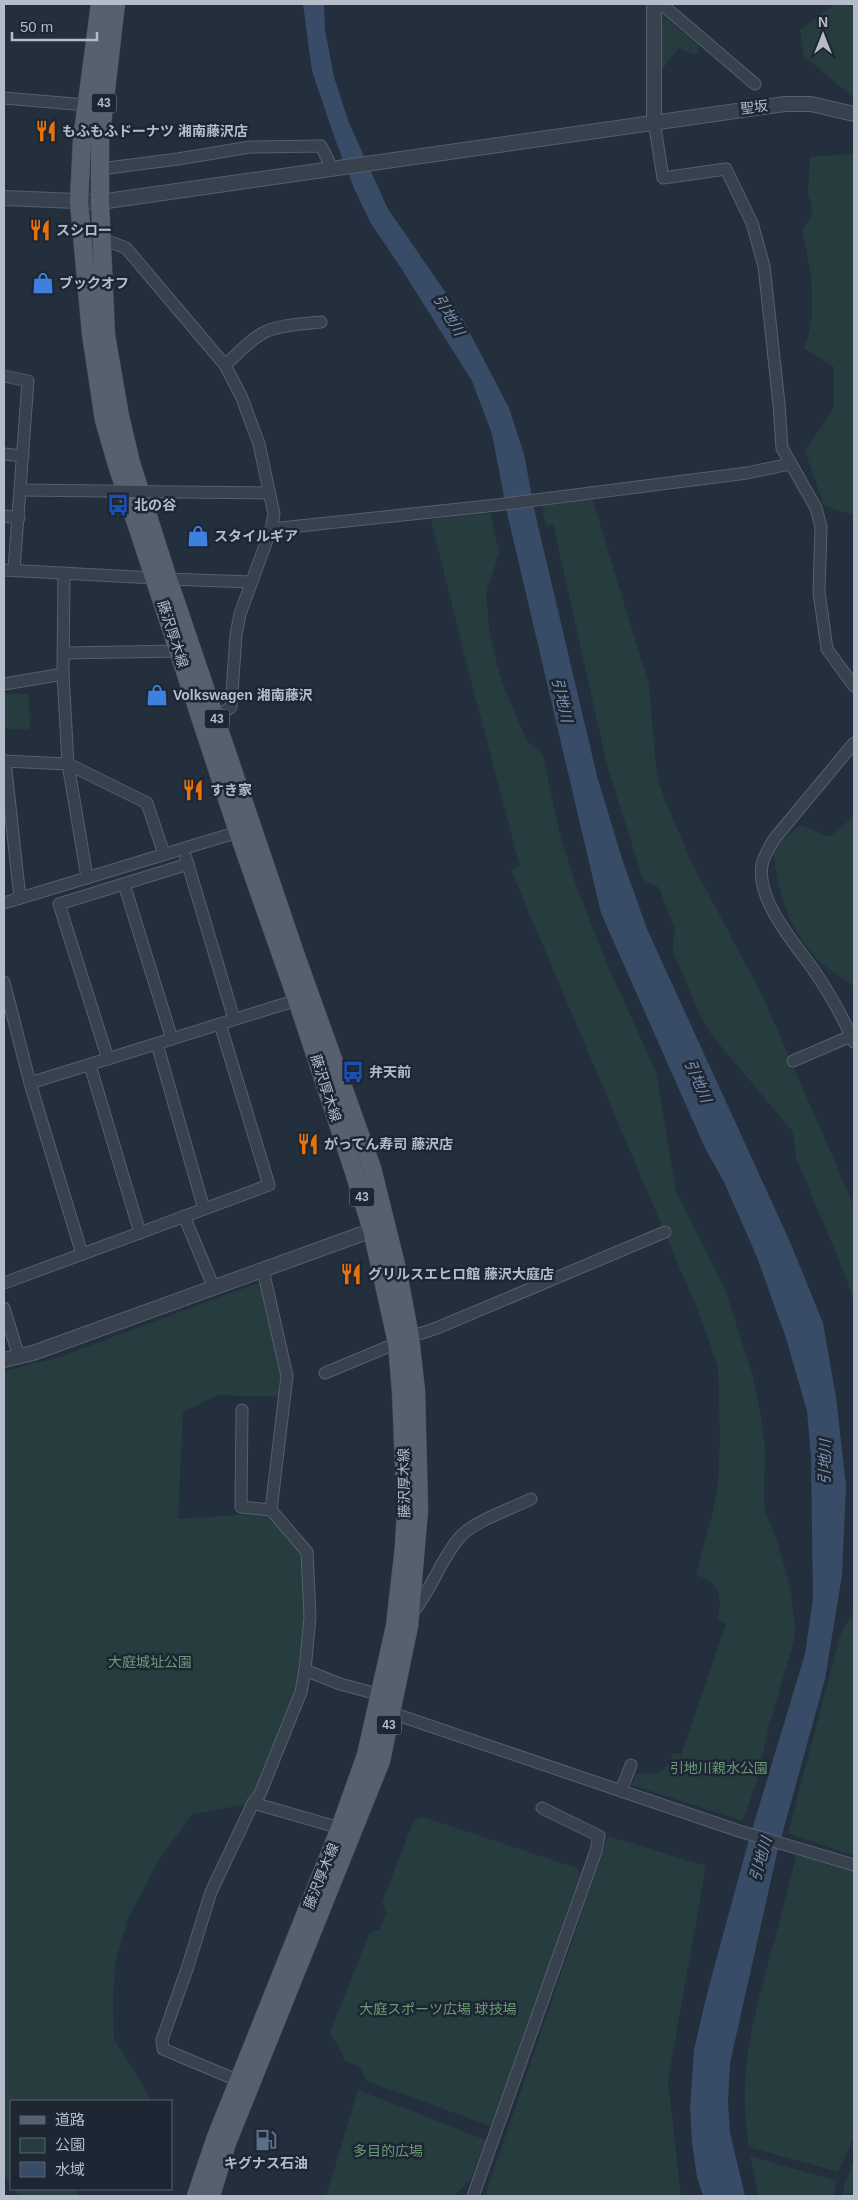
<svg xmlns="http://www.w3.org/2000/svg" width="858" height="2200" font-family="Arial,'Noto Sans JP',sans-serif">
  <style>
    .green { fill: #263c3f }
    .water { fill: #394c67 }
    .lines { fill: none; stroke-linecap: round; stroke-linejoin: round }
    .minor-casing { stroke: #565f6c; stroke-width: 13 }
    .tertiary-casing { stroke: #565f6c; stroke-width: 16 }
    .primary-casing { stroke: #414a57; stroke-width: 19 }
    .minor { stroke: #38414e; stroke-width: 11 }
    .tertiary { stroke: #38414e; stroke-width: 14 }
    .primary { stroke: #56606e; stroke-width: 18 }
    .minor-bridge-casing { stroke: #565f6c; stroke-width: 13; stroke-linecap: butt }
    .minor-bridge { stroke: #38414e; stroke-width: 11 }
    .labels { text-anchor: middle; stroke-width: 5; stroke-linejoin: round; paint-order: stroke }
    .shield { fill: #1d2633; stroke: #878f9c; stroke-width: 1 }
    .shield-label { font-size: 12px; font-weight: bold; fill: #b4bcc9 }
    .street-label { font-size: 14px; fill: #b4bcc9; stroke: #1d2633 }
    .poi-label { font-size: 14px; font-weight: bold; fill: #b4bcc9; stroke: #1d2633; text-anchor: start }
    .park-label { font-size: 14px; fill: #6b9a76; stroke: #1d2633 }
    .water-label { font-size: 15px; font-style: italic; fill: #7c92b1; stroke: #1d2633 }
  </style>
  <rect width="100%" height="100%" fill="#242f3e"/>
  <!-- green -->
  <g class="green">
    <polygon points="832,4 854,4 854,98 804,56 800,30 832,6"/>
    <polygon points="663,16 699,46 696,55 678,48 662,70 658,52"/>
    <path d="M854,154V515L824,506L805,451L834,408V367L804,348C819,312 811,268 802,232L813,212L808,193L810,157Z"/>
    <polygon points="592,498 649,685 656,767 659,783 665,800 691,861 763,997 854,1206 854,1301 842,1267 796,1158 793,1132 710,1033 700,1015 673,952 673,943 675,930 660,890 657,886 645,882 640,870 607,765 553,524 546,525 542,505"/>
    <path d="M490,513L499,552L486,594L490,636L497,665L505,690L527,741L543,755L560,835L576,885L606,962L656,1072L676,1191L725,1289L753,1377L761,1415L765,1448L764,1500L766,1514L777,1541L784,1565L791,1593L795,1625L794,1641L768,1729L757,1780L743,1821L632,1785L636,1774L659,1773L668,1764L673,1753L681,1755L726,1624L717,1620C723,1596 720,1583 696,1575L713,1511L718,1483L720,1440L718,1367L701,1318L511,870L520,866L466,662L431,519Z"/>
    <polygon points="4,694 29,694 30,730 6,729 4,752"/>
    <path d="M854,816V986C842,977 826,969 816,958C787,926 777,890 773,848L800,825L830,837Z"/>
    <polygon points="258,1283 263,1285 281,1369 279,1397 218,1395 183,1412 178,1519 264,1513 303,1553 306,1614 301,1677 253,1803 192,1814 159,1860 128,1918 115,1963 113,1999 114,2039 152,2101 11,2101 11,2185 4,2174 4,1371 57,1358"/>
    <polygon points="854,1610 854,1856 788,1833 840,1636"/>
    <polygon points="423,1817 577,1868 580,1874 496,2128 367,2081 360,2067 346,2061 330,2032 369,1934 380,1929 386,1913 382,1902 414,1820"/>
    <polygon points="608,1836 706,1866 668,2080 681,2196 485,2196"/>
    <path d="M797,1853L854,1872V2137L838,2172L749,2147C737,2080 752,2023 769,1960C779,1924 788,1889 797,1853Z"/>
    <polygon points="358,2090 486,2140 471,2178 454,2196 326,2196"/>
    <polygon points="750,2156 837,2181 833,2196 759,2196"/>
    <polygon points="854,2160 854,2196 842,2196 846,2180"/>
    <polygon points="14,2189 76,2189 79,2196 19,2196"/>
  </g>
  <!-- water -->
  <polygon class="water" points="303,4 324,4 325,30 334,77 349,123 388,209 459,312 509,408 524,454 535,513 597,776 622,859 647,929 790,1242 823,1323 836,1397 846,1486 842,1575 825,1679 777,1853 730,2063 728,2102 730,2133 745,2196 703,2196 697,2177 692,2142 690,2107 694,2050 707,1994 748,1843 805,1654 813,1598 811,1457 807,1411 786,1338 757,1257 724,1182 705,1148 601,913 508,517 492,434 472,381 401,268 370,222 354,188 335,139 312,71"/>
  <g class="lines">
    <!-- minor casing -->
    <g class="minor-casing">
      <g id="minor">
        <polyline points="654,4 666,8 755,84"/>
        <polyline points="4,98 86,105"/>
        <polyline points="654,121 663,178 726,169 752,223 764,266 779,404 782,448 816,508 821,527 819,592 827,649 854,686"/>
        <polyline points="100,169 178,159 250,147 321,146 332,168"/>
        <polyline points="100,238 126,248 225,365 242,398 259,444 274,514 271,529 240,614 236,635 231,707 211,720"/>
        <path d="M225,365C238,354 251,338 267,331C284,324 304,324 321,322"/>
        <polyline points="4,376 28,381 14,570"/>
        <polyline points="4,454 23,456"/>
        <polyline points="21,490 103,491"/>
        <polyline points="172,492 269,493"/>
        <polyline points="4,516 19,518"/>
        <polyline points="271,529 497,505 747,473 790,464"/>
        <polyline points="4,570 154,578"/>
        <polyline points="64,573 63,674 68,764 87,877"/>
        <polyline points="168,579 251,582"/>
        <polyline points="63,653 179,651"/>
        <polyline points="4,684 63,674"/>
        <path d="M854,743L775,838C770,846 764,855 762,865C756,901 796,945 815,972C830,994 843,1018 854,1042"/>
        <polyline points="4,761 68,764 147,803 164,854"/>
        <polyline points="5,761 20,898"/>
        <polyline points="186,858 234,1019"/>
        <polyline points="124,884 172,1039"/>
        <polyline points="4,903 238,832"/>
        <polyline points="4,982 30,1083 82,1254"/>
        <polyline points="157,1044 204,1209"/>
        <polyline points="108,1059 59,904 188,864"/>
        <polyline points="793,1061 851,1036"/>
        <polyline points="90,1065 140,1233"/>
        <polyline points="30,1083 297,1000"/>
        <polyline points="184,1216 214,1288"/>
        <polyline points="4,1283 269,1185 220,1024"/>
        <polyline points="4,1308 19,1357"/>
        <polyline points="410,1337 437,1328 665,1232"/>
        <polyline points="325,1373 397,1343"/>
        <polyline points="242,1410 241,1507 271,1510"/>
        <path d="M411,1615C431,1591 440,1560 460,1537C474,1521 511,1509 531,1499"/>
        <polyline points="305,1670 340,1684 381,1695"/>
        <polyline points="386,1711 739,1831 854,1865"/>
        <polyline points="621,1791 631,1765"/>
        <polyline points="253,1803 340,1828"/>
        <polyline points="239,2081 163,2049 162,2040 187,1969 211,1892 253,1803 260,1794 301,1692 305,1670 310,1617 307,1552 271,1510 287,1376 263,1270"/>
        <polyline points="473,2196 596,1851 599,1836 542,1808"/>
      </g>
    </g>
    <!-- tertiary casing -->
    <g class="tertiary-casing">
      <g id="tertiary">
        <polyline points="654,121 654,4"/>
        <polyline points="4,198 100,202 785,104 811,104 854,114"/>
        <polyline points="4,1360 33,1353 381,1227"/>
      </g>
    </g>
    <!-- primary casing -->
    <g class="primary-casing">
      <g id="primary">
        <polyline points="100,4 82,140 79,202 91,334 104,420 117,465 238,832 297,1000 354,1172 372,1230 397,1343 401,1392 406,1510 404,1547 395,1626 366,1755 340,1828 216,2137 196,2196"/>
        <polyline points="116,4 100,141 100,202 106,335 120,416 131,463 168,579 296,956 372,1168 398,1273 410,1337 416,1391 419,1510 409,1626 381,1761 227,2143 211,2196"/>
      </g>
    </g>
    <!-- minor -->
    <use href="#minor" class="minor"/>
    <!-- tertiary -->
    <use href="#tertiary" class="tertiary"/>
    <!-- primary -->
    <use href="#primary" class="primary"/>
    <!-- minor-bridge casing -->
    <g class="minor-bridge-casing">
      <polyline id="minor-bridge" points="103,491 172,492"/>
    </g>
    <!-- minor-bridge -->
    <use href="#minor-bridge" class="minor-bridge"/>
  </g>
  <!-- icons -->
  <defs>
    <g id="restaurant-bare" transform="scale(1.725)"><path d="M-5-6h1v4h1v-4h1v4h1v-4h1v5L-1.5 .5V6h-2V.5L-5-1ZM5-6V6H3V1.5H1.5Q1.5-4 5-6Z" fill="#e8710a" stroke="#1d2633" stroke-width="2.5" paint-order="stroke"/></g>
    <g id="shop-bare" transform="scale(1.725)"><path d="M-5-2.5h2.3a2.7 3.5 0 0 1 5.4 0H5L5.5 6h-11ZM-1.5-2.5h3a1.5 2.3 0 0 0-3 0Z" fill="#3f7fe0" stroke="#1d2633" stroke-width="2.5" paint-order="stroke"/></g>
    <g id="bus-bare" transform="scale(1.725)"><path d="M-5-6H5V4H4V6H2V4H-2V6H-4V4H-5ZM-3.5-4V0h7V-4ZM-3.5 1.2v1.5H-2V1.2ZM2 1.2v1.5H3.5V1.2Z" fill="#1a4fb4" stroke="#1d2633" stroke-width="2.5" paint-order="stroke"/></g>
    <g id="fuel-bare" transform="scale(1.725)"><path d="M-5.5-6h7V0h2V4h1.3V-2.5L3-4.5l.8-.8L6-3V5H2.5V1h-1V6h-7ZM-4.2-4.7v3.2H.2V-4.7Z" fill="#5c6f8a" stroke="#1d2633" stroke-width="2.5" paint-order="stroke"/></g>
  </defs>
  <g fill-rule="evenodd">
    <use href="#restaurant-bare" x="46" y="131"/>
    <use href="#restaurant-bare" x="40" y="230"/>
    <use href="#shop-bare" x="43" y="283"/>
    <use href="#bus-bare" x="118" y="505"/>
    <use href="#shop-bare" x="198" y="536"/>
    <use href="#shop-bare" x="157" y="695"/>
    <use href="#restaurant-bare" x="193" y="790"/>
    <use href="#bus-bare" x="353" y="1072"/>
    <use href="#restaurant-bare" x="308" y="1144"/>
    <use href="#restaurant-bare" x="351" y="1274"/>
    <use href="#fuel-bare" x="266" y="2140"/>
  </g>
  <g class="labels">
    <!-- shield labels -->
    <g class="shield">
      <rect x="91.5" y="93.5" width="25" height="19" rx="4"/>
      <rect x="204.5" y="709.5" width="25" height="19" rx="4"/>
      <rect x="349.5" y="1187.5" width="25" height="19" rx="4"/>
      <rect x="376.5" y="1715.5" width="25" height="19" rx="4"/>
    </g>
    <g class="shield-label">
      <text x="104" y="107">43</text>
      <text x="217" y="723">43</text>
      <text x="362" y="1201">43</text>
      <text x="389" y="1729">43</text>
    </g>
    <!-- street labels -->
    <g class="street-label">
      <text transform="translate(754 107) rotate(-7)" y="5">聖坂</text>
      <text transform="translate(173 634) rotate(72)" y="5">藤沢厚木線</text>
      <text transform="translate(326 1088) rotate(72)" y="5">藤沢厚木線</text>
      <text transform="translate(404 1483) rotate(-91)" y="5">藤沢厚木線</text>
      <text transform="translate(321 1876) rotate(-68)" y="5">藤沢厚木線</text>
    </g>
    <!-- poi labels -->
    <g class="poi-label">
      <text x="62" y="136">もふもふドーナツ 湘南藤沢店</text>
      <text x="56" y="235">スシロー</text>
      <text x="59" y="288">ブックオフ</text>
      <text x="134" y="510">北の谷</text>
      <text x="214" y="541">スタイルギア</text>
      <text x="173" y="700">Volkswagen 湘南藤沢</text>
      <text x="210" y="795">すき家</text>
      <text x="369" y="1077">弁天前</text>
      <text x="324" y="1149">がってん寿司 藤沢店</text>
      <text x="368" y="1279">グリルスエヒロ館 藤沢大庭店</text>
      <text x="266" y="2168" text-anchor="middle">キグナス石油</text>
    </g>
    <!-- park labels -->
    <g class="park-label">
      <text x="150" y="1667">大庭城址公園</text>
      <text x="719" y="1773">引地川親水公園</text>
      <text x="438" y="2014">大庭スポーツ広場 球技場</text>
      <text x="388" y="2156">多目的広場</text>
    </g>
    <!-- water labels -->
    <g class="water-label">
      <text transform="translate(449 315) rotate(59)" y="5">引地川</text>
      <text transform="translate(562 700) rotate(77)" y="5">引地川</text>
      <text transform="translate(698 1081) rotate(67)" y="5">引地川</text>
      <text transform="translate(825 1462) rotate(-89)" y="5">引地川</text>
      <text transform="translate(761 1859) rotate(-74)" y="5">引地川</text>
    </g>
  </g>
  <!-- border -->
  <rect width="858" height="2200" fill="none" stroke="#b4bcc9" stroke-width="10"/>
  <!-- legend -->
  <rect x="10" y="2100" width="162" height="90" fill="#1d2633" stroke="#59626f"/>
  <rect x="20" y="2116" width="25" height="8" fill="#56606e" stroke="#59626f"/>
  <text x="55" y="2125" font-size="15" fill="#b4bcc9">道路</text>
  <rect x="20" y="2138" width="25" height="15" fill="#263c3f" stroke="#59626f"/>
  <text x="55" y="2150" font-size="15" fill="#b4bcc9">公園</text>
  <rect x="20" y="2162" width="25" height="15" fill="#394c67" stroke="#59626f"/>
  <text x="55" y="2175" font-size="15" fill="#b4bcc9">水域</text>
  <!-- north arrow -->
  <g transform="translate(823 35)" stroke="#1d2633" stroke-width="4" paint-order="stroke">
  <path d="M0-4L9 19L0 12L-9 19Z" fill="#b4bcc9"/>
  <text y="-8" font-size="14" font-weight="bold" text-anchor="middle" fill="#b4bcc9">N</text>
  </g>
  <!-- scale -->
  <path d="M12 32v8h85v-8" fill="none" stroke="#b4bcc9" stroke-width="2.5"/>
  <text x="20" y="32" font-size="15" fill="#b4bcc9" stroke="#1d2633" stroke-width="4" paint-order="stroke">50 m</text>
</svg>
